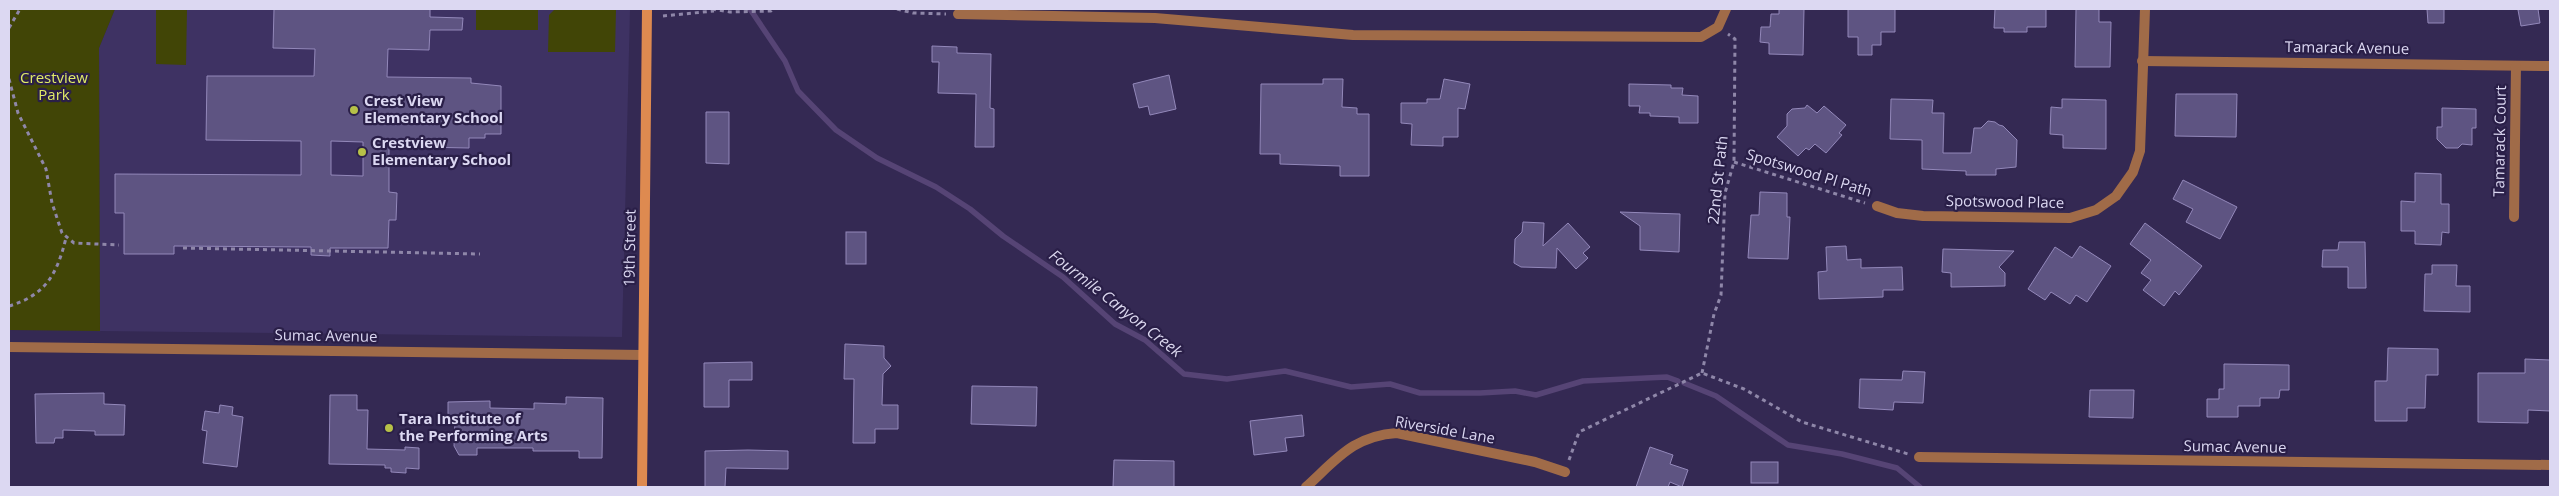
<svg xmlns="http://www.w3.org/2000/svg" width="2559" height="496" font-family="'Open Sans',sans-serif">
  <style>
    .built { fill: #3e3263 }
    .green { fill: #414506 }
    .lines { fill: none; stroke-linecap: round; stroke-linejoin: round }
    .stream { stroke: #564475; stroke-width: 5.5 }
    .building { fill: #5e5482; stroke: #9388ba; fill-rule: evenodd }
    .path { stroke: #8f87a9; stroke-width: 3; stroke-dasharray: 4 4; stroke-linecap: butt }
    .street { stroke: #a06b48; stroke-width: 10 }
    .secondary { stroke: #de8a50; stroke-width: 10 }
    .poi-dot { fill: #b7c148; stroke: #2a1f48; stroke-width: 2 }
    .labels { text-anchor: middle; stroke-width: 4.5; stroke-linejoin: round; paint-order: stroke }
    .street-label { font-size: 15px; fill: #dcd8f2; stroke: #2a1f48 }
    .park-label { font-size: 15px; fill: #e0eb67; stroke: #2a1f48 }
    .poi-label { font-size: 15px; font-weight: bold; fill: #dcd8f2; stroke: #2a1f48; text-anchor: start }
    .water-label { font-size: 16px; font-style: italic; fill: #dad6ed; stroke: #2a1f48 }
  </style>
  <rect width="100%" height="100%" fill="#342953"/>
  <!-- built -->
  <polygon class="built" points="115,9 630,9 622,337 100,331 99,48"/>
  <!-- green -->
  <g class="green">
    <polygon points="9,9 115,9 99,48 100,331 9,330"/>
    <polygon points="156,9 187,9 186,65 156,64"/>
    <rect x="476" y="9" width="62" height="21"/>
    <polygon points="555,9 616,9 615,52 548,52 549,15"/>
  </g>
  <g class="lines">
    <!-- stream -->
    <g class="stream">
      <polyline points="750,9 785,61 798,91 836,130 877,158 936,187 970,209 1003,236 1063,277 1115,324 1145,340 1184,374 1227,379 1285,371 1351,387 1390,384 1420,393 1480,393 1515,391 1536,395 1583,381 1667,377 1678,381"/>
      <polyline points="1684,383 1716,396 1788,445 1842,454 1897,468 1920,487"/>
    </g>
  </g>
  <!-- building -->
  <g class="building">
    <path d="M274,9H430V17L463,18L462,30H430L429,50L388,49L387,77L471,78V83L501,86V134H485V138H469V148L420,147V142H389V192L397,193L396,220H389L388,248H330V256L311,255V247L174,246V254H124V213H115V174L301,175V141L206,140L207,76H314L315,49L273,48ZM331,141L363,142V176L331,175Z"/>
    <polygon points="1779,9 1804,9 1803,55 1769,54 1769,43 1760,42 1761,27 1770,27 1771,14 1779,14"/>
    <polygon points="1848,9 1895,9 1895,32 1881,32 1881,45 1872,45 1872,55 1858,55 1858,37 1848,37"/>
    <polygon points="1995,9 2046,9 2046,27 2027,27 2027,32 2004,32 2004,28 1994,28"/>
    <polygon points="2076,9 2099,9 2099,22 2111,22 2110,67 2075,67"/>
    <polygon points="2427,9 2444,9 2444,23 2428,23"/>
    <polygon points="2521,9 2538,9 2540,23 2521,26 2518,10"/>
    <polygon points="932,46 957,47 957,53 991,54 990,108 994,109 994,147 975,147 976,94 938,93 939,62 932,62"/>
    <polygon points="1169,75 1176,109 1150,115 1148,106 1139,108 1133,84"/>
    <polygon points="1323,79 1343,79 1342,107 1357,108 1357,114 1369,114 1369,176 1340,176 1340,166 1280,164 1280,154 1260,154 1261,84 1323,84"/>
    <polygon points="1444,79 1470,84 1465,109 1458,108 1458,137 1443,137 1443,146 1411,145 1412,124 1401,123 1401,103 1427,103 1427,99 1440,99"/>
    <polygon points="1629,84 1671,85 1671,88 1683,88 1682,95 1698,96 1698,123 1679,123 1679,117 1650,116 1650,113 1639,113 1640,106 1629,106"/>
    <polygon points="2176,94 2237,94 2236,137 2175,136"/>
    <polygon points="1891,99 1933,100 1932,113 1944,113 1943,153 1971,153 1974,128 1981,128 1988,121 1995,122 1999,125 2003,126 2017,140 2016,167 1996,169 1996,175 1966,175 1966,171 1922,169 1922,140 1890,139"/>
    <polygon points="2062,99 2106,100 2106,149 2063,148 2063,135 2050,134 2051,107 2062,108"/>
    <polygon points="1807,105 1817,113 1824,106 1846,125 1839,133 1842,135 1826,153 1815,144 1809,150 1806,148 1798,156 1777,137 1787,126 1787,114 1792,109 1805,108"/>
    <polygon points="2442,108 2476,109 2476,128 2472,128 2472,145 2462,144 2458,148 2446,148 2437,139 2437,127 2442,127"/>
    <polygon points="706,112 729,112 729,164 706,163"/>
    <polygon points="2415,173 2441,174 2441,204 2449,204 2449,233 2442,232 2441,245 2415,244 2415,231 2401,231 2401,201 2415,202"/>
    <polygon points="2183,180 2237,207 2220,239 2186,222 2193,209 2173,199"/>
    <polygon points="1760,192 1787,193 1787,217 1790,217 1788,259 1748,258 1751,215 1759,215"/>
    <polygon points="1620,212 1680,214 1679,252 1640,250 1640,226"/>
    <polygon points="1523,222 1544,223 1543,246 1568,223 1590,247 1583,253 1588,258 1576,269 1557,248 1556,268 1521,267 1514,263 1515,239 1522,232"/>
    <polygon points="2145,223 2202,266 2179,295 2175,291 2164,306 2143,290 2151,280 2141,273 2151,260 2130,244"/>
    <rect x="846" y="232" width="20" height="32"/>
    <polygon points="2339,242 2365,242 2366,288 2348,288 2348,267 2322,267 2323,250 2338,250"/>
    <polygon points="1846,246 1847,260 1861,259 1861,268 1902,267 1903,290 1883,290 1883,297 1819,299 1818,272 1827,271 1826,247"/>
    <polygon points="2080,246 2111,266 2087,302 2076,295 2070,304 2051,292 2045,300 2028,289 2055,247 2072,258"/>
    <polygon points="1943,249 2014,251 1999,267 2005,273 2005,286 1951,287 1951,273 1942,272"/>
    <polygon points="2432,265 2457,265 2456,286 2470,286 2470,312 2424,311 2425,274 2432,274"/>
    <polygon points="845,344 884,346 884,358 891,366 883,374 882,405 898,405 898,429 875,429 875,443 853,443 854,379 844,379"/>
    <polygon points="2388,348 2438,349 2438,375 2426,375 2425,408 2407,408 2407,421 2375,421 2375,381 2387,381"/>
    <polygon points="2525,359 2550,360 2550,411 2528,410 2528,423 2478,422 2478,373 2525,373"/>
    <polygon points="752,362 752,380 729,380 729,407 704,407 704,363"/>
    <polygon points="2224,364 2289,365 2289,390 2280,390 2279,398 2260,398 2260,406 2238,406 2238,417 2207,417 2207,399 2219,399 2219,389 2224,389"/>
    <polygon points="1903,371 1925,372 1923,403 1894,402 1893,410 1859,408 1860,379 1902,380"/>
    <polygon points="972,386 1037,387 1036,426 971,424"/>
    <polygon points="2090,390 2134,390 2133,418 2089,417"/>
    <polygon points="104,393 104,404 125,405 124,435 95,435 95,431 63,430 63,438 55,438 54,443 36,443 35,394"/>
    <polygon points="330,395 357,395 357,410 368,410 367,449 405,450 405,447 419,448 419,469 406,468 406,473 391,472 391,468 385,468 385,465 329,464"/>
    <polygon points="566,397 603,398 602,458 579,458 579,451 533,451 533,448 477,448 477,455 459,455 454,446 455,420 448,420 448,402 490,401 490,408 534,409 534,403 566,404"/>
    <polygon points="220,405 233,407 232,415 243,417 237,467 203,463 207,431 202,430 205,411 219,413"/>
    <polygon points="1302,415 1304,436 1285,438 1287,451 1254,455 1250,421"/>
    <polygon points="1650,447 1673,455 1670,464 1688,470 1682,487 1670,482 1668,487 1636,487"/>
    <polygon points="748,450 788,451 788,469 726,468 725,487 705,487 705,451"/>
    <polygon points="1114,460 1174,461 1174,487 1113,487"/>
    <rect x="1751" y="462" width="27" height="21"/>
  </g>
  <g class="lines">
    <!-- path -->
    <g class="path">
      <polyline points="712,9 730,12 771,11 773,9"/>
      <polyline points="897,9 913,13 946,14"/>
      <polyline points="663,16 714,11"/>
      <polyline points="9,28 20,9"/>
      <polyline points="9,79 18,113 46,169 52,203 62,233 74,243 119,245"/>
      <polyline points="1734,162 1865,203"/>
      <polyline points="183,248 480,254"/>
      <path d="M9,306C46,295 57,274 66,238"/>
      <polyline points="1702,373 1714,314 1721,295 1725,193 1734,162 1735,39 1728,34"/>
      <polyline points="1569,460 1579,432 1702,373 1744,389 1802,422 1908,454"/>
    </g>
    <!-- street -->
    <g class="street">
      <polyline points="958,14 1155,18 1353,35 1701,37 1718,27 1726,9"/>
      <polyline points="2142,61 2550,66"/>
      <polyline points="1877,206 1897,213 1923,216 2070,218 2096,210 2116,196 2133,172 2140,151 2145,9"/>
      <polyline points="2514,217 2516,66"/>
      <polyline points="9,347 643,355"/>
      <polyline points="1919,457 2550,465"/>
      <path d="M1306,487C1337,459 1353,436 1397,433L1535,462L1565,472"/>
    </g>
    <!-- secondary -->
    <polyline class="secondary" points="642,487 647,9"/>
  </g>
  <!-- markers -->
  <g class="poi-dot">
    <circle cx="354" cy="110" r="5"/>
    <circle cx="362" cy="152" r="5"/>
    <circle cx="389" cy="428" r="5"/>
  </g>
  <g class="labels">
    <!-- street labels -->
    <g class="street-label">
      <text transform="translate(2347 48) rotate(1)" y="5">Tamarack Avenue</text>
      <text transform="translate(2500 141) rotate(-89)" y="5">Tamarack Court</text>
      <text transform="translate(1809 173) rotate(17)" y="5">Spotswood Pl Path</text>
      <text transform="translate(1718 180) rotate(-84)" y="5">22nd St Path</text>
      <text transform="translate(2005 202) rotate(1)" y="5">Spotswood Place</text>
      <text transform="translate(630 248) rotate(-89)" y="5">19th Street</text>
      <text transform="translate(326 336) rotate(1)" y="5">Sumac Avenue</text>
      <text transform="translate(1445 430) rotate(10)" y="5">Riverside Lane</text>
      <text transform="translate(2235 447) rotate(1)" y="5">Sumac Avenue</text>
    </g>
    <!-- park labels -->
    <g class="park-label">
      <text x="54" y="83">Crestview<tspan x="54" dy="17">Park</tspan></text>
    </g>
    <!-- poi labels -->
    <g class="poi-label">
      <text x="364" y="106">Crest View<tspan x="364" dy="17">Elementary School</tspan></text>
      <text x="372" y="148">Crestview<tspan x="372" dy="17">Elementary School</tspan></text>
      <text x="399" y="424">Tara Institute of<tspan x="399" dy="17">the Performing Arts</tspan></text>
    </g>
    <!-- water labels -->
    <g class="water-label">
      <text transform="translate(1116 303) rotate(38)" y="6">Fourmile Canyon Creek</text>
    </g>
  </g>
  <!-- border -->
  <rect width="2559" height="496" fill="none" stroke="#dcd8f2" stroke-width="20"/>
</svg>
